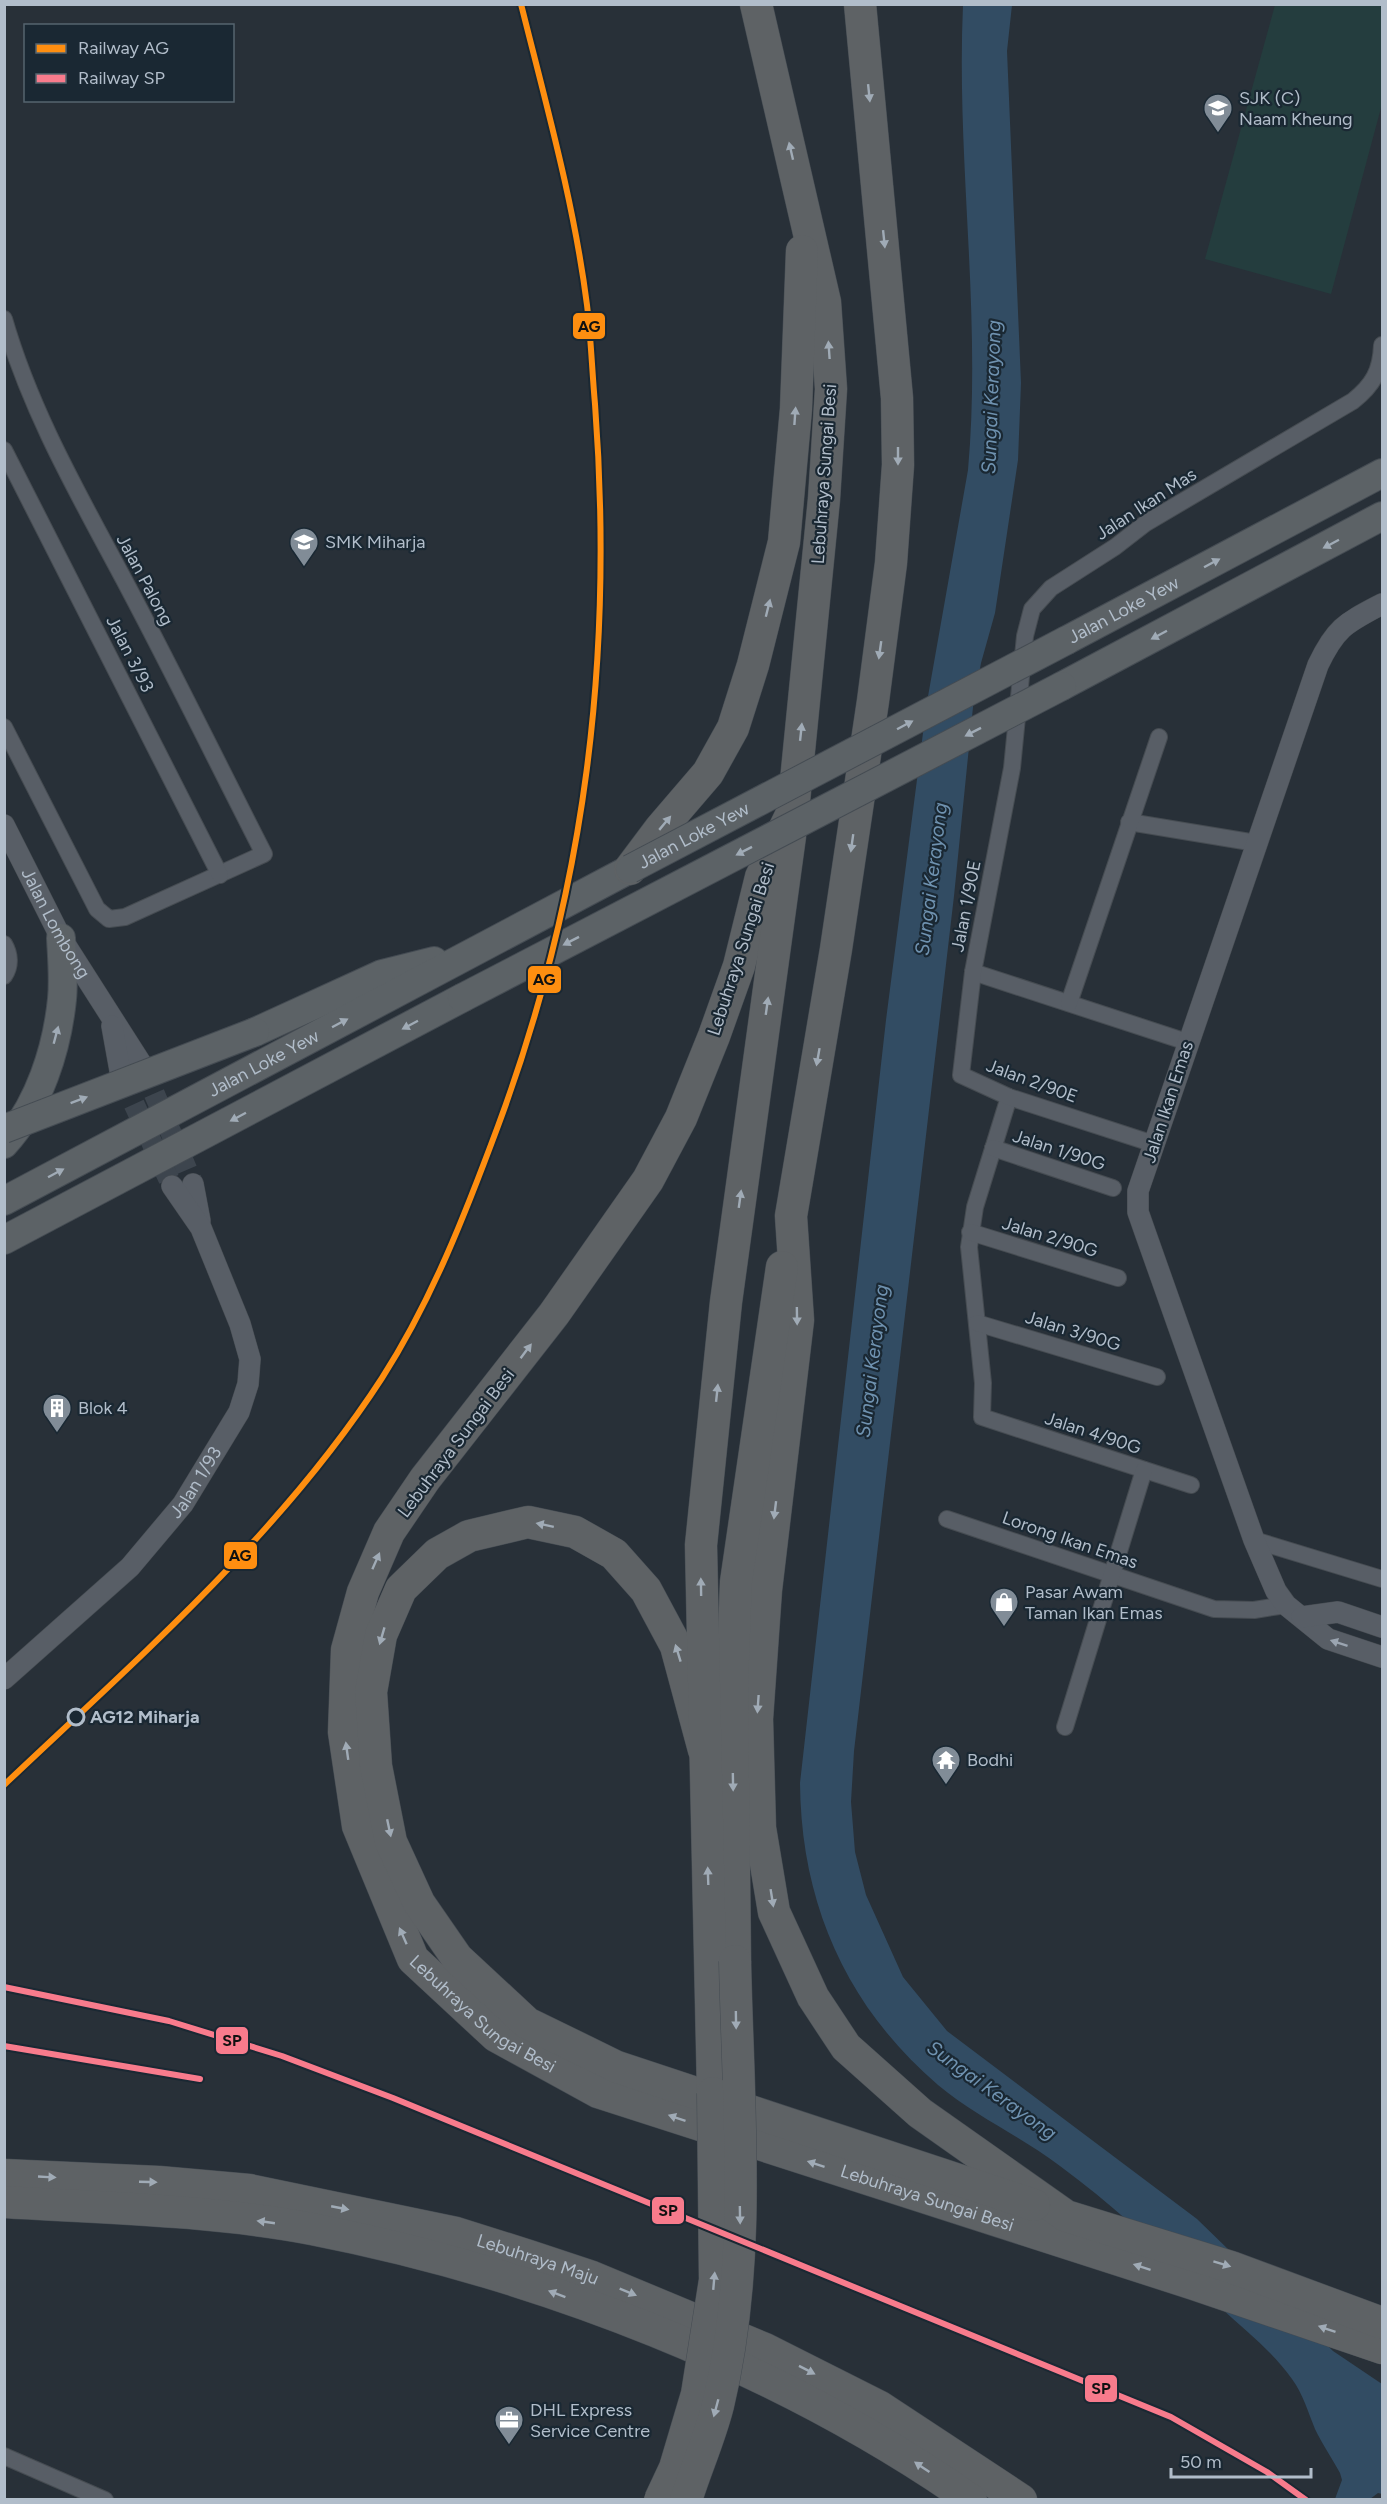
<svg xmlns="http://www.w3.org/2000/svg" width="1387" height="2504" font-family="Figtree,sans-serif">
  <style>
    .green { fill: #243d3e }
    .water { fill: #324c63 }
    .lines { fill: none; stroke-linecap: round; stroke-linejoin: round }
    .tertiary-tunnel { stroke: #3d454e; stroke-width: 21; stroke-dasharray: 21 10; stroke-linecap: butt }
    .minor-casing { stroke: #464c52; stroke-width: 18 }
    .tertiary-casing { stroke: #464c52; stroke-width: 22 }
    .trunk-casing { stroke: #454c53; stroke-width: 30 }
    .motorway-casing { stroke: #454c53; stroke-width: 33 }
    .minor { stroke: #585e66; stroke-width: 16 }
    .tertiary { stroke: #585e66; stroke-width: 21 }
    .trunk { stroke: #5c6266; stroke-width: 28 }
    .motorway { stroke: #5e6265; stroke-width: 32 }
    .trunk-bridge-casing { stroke: #454c53; stroke-width: 30; stroke-linecap: butt }
    .motorway-bridge-casing { stroke: #454c53; stroke-width: 33; stroke-linecap: butt }
    .trunk-bridge { stroke: #5c6266; stroke-width: 28 }
    .motorway-bridge { stroke: #5e6265; stroke-width: 32 }
    .rail-1-casing { stroke: #1a2833; stroke-width: 10 }
    .rail-2-casing { stroke: #1a2833; stroke-width: 10 }
    .rail-1 { stroke: #fe8e10; stroke-width: 6 }
    .rail-2 { stroke: #f87b8c; stroke-width: 6 }
    .oneway { fill: #a0abb6 }
    .oneway2 { fill: #9ba5b1 }
    .stop-dot { fill: #1a2833; stroke: #b1bdca; stroke-width: 3 }
    .labels { text-anchor: middle; stroke-width: 4.5; stroke-linejoin: round; paint-order: stroke }
    .poi-label { font-size: 18px; fill: #b1bdca; stroke: #1a2833; text-anchor: start }
    .street-label { font-size: 18px; fill: #b1bdca; stroke: #1a2833 }
    .stop-label { font-size: 18px; font-weight: bold; fill: #b1bdca; stroke: #1a2833; text-anchor: start }
    .water-label { font-size: 20px; font-style: italic; fill: #6f92b0; stroke: #1a2833 }
    .line-badge { stroke: #1a2833; stroke-width: 2 }
    .pale-badge-label { font-size: 16px; text-anchor: middle; font-weight: bold; fill: #111 }
  </style>
  <rect width="100%" height="100%" fill="#283038"/>
  <!-- green -->
  <polygon class="green" points="1275,5 1382,5 1382,104 1331,294 1205,259"/>
  <!-- water -->
  <path class="water" d="M963,5H1012L1007,51L1021,383L1018,460L995,613L981,663L973,707L954,896L854,1751L851,1802L855,1852L866,1895L903,1977L947,2031L1197,2219L1333,2351L1382,2384V2494L1378,2493L1370,2499H1335L1342,2480L1340,2473C1332,2458 1322,2444 1315,2429C1308,2412 1303,2394 1292,2379C1273,2352 1245,2330 1221,2308C1170,2258 1117,2208 1060,2166C1021,2136 976,2117 938,2085C846,2006 801,1903 800,1783L886,1020L927,702L968,470C982,315 956,160 963,5Z"/>
  <g class="lines">
    <!-- tertiary-tunnel -->
    <g class="tertiary-tunnel">
      <polyline points="142,1065 193,1184"/>
      <polyline points="121,1076 172,1186"/>
    </g>
    <!-- minor casing -->
    <g class="minor-casing">
      <g id="minor">
        <path d="M4,319C32,416 83,502 130,591C176,678 219,766 264,854L125,917L109,919L97,909L4,727"/>
        <polyline points="4,450 220,875"/>
        <polyline points="1129,822 1256,843"/>
        <path d="M4,944C10,954 11,966 4,976"/>
        <polyline points="973,972 1187,1042"/>
        <polyline points="1069,1003 1159,737"/>
        <polyline points="1009,1097 975,1207 969,1247 983,1383 982,1417 1191,1485"/>
        <path d="M1154,1144L1009,1097L961,1075L973,972L1012,768L1025,636L1032,609L1051,588L1115,547L1146,523L1353,401C1373,385 1381,371 1382,345"/>
        <polyline points="993,1148 1113,1188"/>
        <polyline points="970,1232 1118,1278"/>
        <polyline points="977,1323 1157,1377"/>
        <polyline points="947,1519 1214,1609 1254,1610 1286,1605"/>
        <polyline points="1254,1540 1382,1579"/>
        <polyline points="1065,1727 1144,1470"/>
        <polyline points="4,2456 105,2500"/>
      </g>
    </g>
    <!-- tertiary casing -->
    <g class="tertiary-casing">
      <g id="tertiary">
        <path d="M1382,604C1346,623 1336,627 1318,665L1138,1191V1212L1145,1232L1254,1540L1276,1591L1286,1605L1328,1639L1382,1657"/>
        <path id="s1" d="M4,825L61,938L142,1065"/>
        <polyline points="112,1026 121,1076"/>
        <polyline points="193,1184 200,1221"/>
        <polyline points="1302,1617 1338,1612 1382,1627"/>
        <path id="s2" d="M4,1679L130,1567L183,1504L239,1412L248,1384L250,1359L240,1324L201,1228L172,1186"/>
      </g>
    </g>
    <!-- trunk casing -->
    <g class="trunk-casing">
      <g id="trunk">
        <path id="s3" d="M1067,640L1382,473"/>
        <polyline points="1062,686 1382,516"/>
        <polyline points="255,1032 382,974 434,961"/>
        <path d="M4,1144C39,1106 57,1049 62,999C64,979 62,958 61,938"/>
        <path id="s4" d="M4,1201L630,869"/>
        <polyline points="4,1240 462,998"/>
      </g>
    </g>
    <!-- motorway casing -->
    <g class="motorway-casing">
      <g id="motorway">
        <path id="s5" d="M756,4L825,302L831,389L824,499L793,811L761,877L739,966L714,1036L681,1118L648,1180L554,1314L425,1479L389,1532L363,1592L347,1650L344,1732L358,1826L413,1959L496,2036L598,2092L1194,2284L1382,2348"/>
        <polyline points="860,4 897,398 898,465 891,563 873,701 836,949 791,1216 798,1320 766,1590 757,1719 760,1828 774,1912 813,1997 846,2047 920,2113 1066,2216 1231,2267 1382,2323"/>
        <polyline points="630,869 660,829 708,773 733,728 753,665 784,542 796,409 802,251"/>
        <polyline points="704,1750 676,1646 646,1590 614,1554 575,1532 528,1522 469,1536 437,1554 401,1589 381,1635 371,1692 376,1766 391,1842 419,1903 457,1958 527,2023 617,2067 1034,2205"/>
        <polyline points="735,1961 732,1686 736,1582 782,1267"/>
        <polyline points="713,2093 701,1545 726,1302 790,836"/>
        <path id="s6" d="M4,2175L159,2182L249,2190L456,2233L529,2256L592,2277L765,2349L880,2407L1021,2500"/>
        <path d="M4,2202C107,2208 211,2210 312,2229C542,2274 779,2366 971,2500"/>
      </g>
    </g>
    <!-- minor -->
    <use href="#minor" class="minor"/>
    <!-- tertiary -->
    <use href="#tertiary" class="tertiary"/>
    <!-- trunk -->
    <use href="#trunk" class="trunk"/>
    <!-- motorway -->
    <use href="#motorway" class="motorway"/>
    <!-- trunk-bridge casing -->
    <g class="trunk-bridge-casing">
      <g id="trunk-bridge">
        <path id="s7" d="M630,869L1067,640"/>
        <polyline points="462,998 1062,686"/>
        <polyline points="4,1129 255,1032"/>
      </g>
    </g>
    <!-- motorway-bridge casing -->
    <g class="motorway-bridge-casing">
      <g id="motorway-bridge">
        <polyline points="660,2500 675,2468 697,2394 715,2280 713,2093"/>
        <path d="M686,2500C696,2468 710,2437 718,2405C753,2261 738,2108 735,1961"/>
      </g>
    </g>
    <!-- trunk-bridge -->
    <use href="#trunk-bridge" class="trunk-bridge"/>
    <!-- motorway-bridge -->
    <use href="#motorway-bridge" class="motorway-bridge"/>
    <!-- rail-1 casing -->
    <g class="rail-1-casing">
      <path id="rail-1" d="M4,1785C138,1658 281,1534 382,1378C432,1300 466,1212 498,1126C586,889 614,656 595,404C592,371 591,338 587,305C574,203 546,104 521,4"/>
    </g>
    <!-- rail-2 casing -->
    <g class="rail-2-casing">
      <g id="rail-2">
        <polyline points="4,1987 169,2021 282,2056 393,2098 1171,2417 1267,2472 1306,2500"/>
        <polyline points="4,2046 200,2079"/>
      </g>
    </g>
    <!-- rail-1 -->
    <use href="#rail-1" class="rail-1"/>
    <!-- rail-2 -->
    <use href="#rail-2" class="rail-2"/>
  </g>
  <!-- one-way arrows -->
  <defs><path id="oneway-solid" d="M-6-.8H1V-3.2L6.5 0L1 3.2V.8H-6Z" transform="scale(1.5)"/></defs>
  <g class="oneway">
    <use href="#oneway-solid" transform="translate(869 93) rotate(84)"/>
    <use href="#oneway-solid" transform="translate(791 151) rotate(-103)"/>
    <use href="#oneway-solid" transform="translate(884 239) rotate(84)"/>
    <use href="#oneway-solid" transform="translate(829 350) rotate(-94)"/>
    <use href="#oneway-solid" transform="translate(795 416) rotate(-86)"/>
    <use href="#oneway-solid" transform="translate(898 456) rotate(90)"/>
    <use href="#oneway-solid" transform="translate(1331 544) rotate(152)"/>
    <use href="#oneway-solid" transform="translate(1212 563) rotate(-28)"/>
    <use href="#oneway-solid" transform="translate(768 608) rotate(-76)"/>
    <use href="#oneway-solid" transform="translate(1159 635) rotate(152)"/>
    <use href="#oneway-solid" transform="translate(880 650) rotate(98)"/>
    <use href="#oneway-solid" transform="translate(905 725) rotate(-28)"/>
    <use href="#oneway-solid" transform="translate(801 732) rotate(-84)"/>
    <use href="#oneway-solid" transform="translate(973 732) rotate(153)"/>
    <use href="#oneway-solid" transform="translate(665 823) rotate(-50)"/>
    <use href="#oneway-solid" transform="translate(852 843) rotate(98)"/>
    <use href="#oneway-solid" transform="translate(744 851) rotate(153)"/>
    <use href="#oneway-solid" transform="translate(571 941) rotate(153)"/>
    <use href="#oneway-solid" transform="translate(767 1006) rotate(-82)"/>
    <use href="#oneway-solid" transform="translate(340 1023) rotate(-28)"/>
    <use href="#oneway-solid" transform="translate(410 1025) rotate(152)"/>
    <use href="#oneway-solid" transform="translate(56 1035) rotate(-75)"/>
    <use href="#oneway-solid" transform="translate(818 1057) rotate(100)"/>
    <use href="#oneway-solid" transform="translate(79 1100) rotate(-21)"/>
    <use href="#oneway-solid" transform="translate(238 1117) rotate(152)"/>
    <use href="#oneway-solid" transform="translate(56 1173) rotate(-28)"/>
    <use href="#oneway-solid" transform="translate(740 1199) rotate(-82)"/>
    <use href="#oneway-solid" transform="translate(797 1316) rotate(89)"/>
    <use href="#oneway-solid" transform="translate(526 1351) rotate(-53)"/>
    <use href="#oneway-solid" transform="translate(717 1393) rotate(-84)"/>
    <use href="#oneway-solid" transform="translate(775 1510) rotate(97)"/>
    <use href="#oneway-solid" transform="translate(545 1525) rotate(-168)"/>
    <use href="#oneway-solid" transform="translate(376 1561) rotate(-66)"/>
    <use href="#oneway-solid" transform="translate(701 1587) rotate(-91)"/>
    <use href="#oneway-solid" transform="translate(382 1636) rotate(106)"/>
    <use href="#oneway-solid" transform="translate(678 1653) rotate(-107)"/>
    <use href="#oneway-solid" transform="translate(758 1704) rotate(94)"/>
    <use href="#oneway-solid" transform="translate(347 1751) rotate(-98)"/>
    <use href="#oneway-solid" transform="translate(733 1782) rotate(89)"/>
    <use href="#oneway-solid" transform="translate(389 1828) rotate(78)"/>
    <use href="#oneway-solid" transform="translate(708 1876) rotate(-92)"/>
    <use href="#oneway-solid" transform="translate(772 1898) rotate(81)"/>
    <use href="#oneway-solid" transform="translate(403 1936) rotate(-114)"/>
    <use href="#oneway-solid" transform="translate(736 2020) rotate(89)"/>
    <use href="#oneway-solid" transform="translate(677 2118) rotate(-161)"/>
    <use href="#oneway-solid" transform="translate(816 2164) rotate(-162)"/>
    <use href="#oneway-solid" transform="translate(47 2177) rotate(3)"/>
    <use href="#oneway-solid" transform="translate(148 2182) rotate(2)"/>
    <use href="#oneway-solid" transform="translate(340 2208) rotate(11)"/>
    <use href="#oneway-solid" transform="translate(740 2215) rotate(89)"/>
    <use href="#oneway-solid" transform="translate(266 2222) rotate(-172)"/>
    <use href="#oneway-solid" transform="translate(1222 2264) rotate(17)"/>
    <use href="#oneway-solid" transform="translate(1142 2267) rotate(-162)"/>
    <use href="#oneway-solid" transform="translate(714 2281) rotate(-85)"/>
    <use href="#oneway-solid" transform="translate(628 2292) rotate(22)"/>
    <use href="#oneway-solid" transform="translate(557 2294) rotate(-159)"/>
    <use href="#oneway-solid" transform="translate(1327 2329) rotate(-161)"/>
    <use href="#oneway-solid" transform="translate(807 2370) rotate(27)"/>
    <use href="#oneway-solid" transform="translate(716 2408) rotate(105)"/>
    <use href="#oneway-solid" transform="translate(922 2467) rotate(-146)"/>
  </g>
  <use class="oneway2" href="#oneway-solid" transform="translate(1339 1643) rotate(-162)"/>
  <!-- icons -->
  <defs>
    <g id="school-pin" transform="scale(1.5)"><path d="M0 17L-7.5 6A9.5 9.5 0 1 1 7.5 6Z" fill="#818c97" stroke="#1a2833"/><path d="M0-5L7-2L0 1L-7-2ZM-4 1L0 2.5L4 1V4Q0 6-4 4Z" fill="#fff"/></g>
    <g id="building-pin" transform="scale(1.5)"><path d="M0 17L-7.5 6A9.5 9.5 0 1 1 7.5 6Z" fill="#818c97" stroke="#1a2833"/><path d="M-4-6H4V6H1V3H-1V6H-4ZM-2.5-4.3h1.7v1.8h-1.7ZM.8-4.3h1.7v1.8H.8ZM-2.5-1h1.7V.8h-1.7ZM.8-1h1.7V.8H.8Z" fill="#fff"/></g>
    <g id="shop-pin" transform="scale(1.5)"><path d="M0 17L-7.5 6A9.5 9.5 0 1 1 7.5 6Z" fill="#818c97" stroke="#1a2833"/><path d="M-5-2.5h2.3a2.7 3.5 0 0 1 5.4 0H5L5.5 6h-11ZM-1.5-2.5h3a1.5 2.3 0 0 0-3 0Z" fill="#fff"/></g>
    <g id="temple-pin" transform="scale(1.5)"><path d="M0 17L-7.5 6A9.5 9.5 0 1 1 7.5 6Z" fill="#818c97" stroke="#1a2833"/><path d="M0-6L5-2H3V0L6.5 2.5H4V6H1.5V3h-3V6H-4V2.5H-6.5L-3 0V-2H-5Z" fill="#fff"/></g>
    <g id="office-pin" transform="scale(1.5)"><path d="M0 17L-7.5 6A9.5 9.5 0 1 1 7.5 6Z" fill="#818c97" stroke="#1a2833"/><path d="M-6-3h4V-5.5h4V-3h4V5H-6ZM-1-4.5V-3h2v-1.5ZM-6 0V1H6V0Z" fill="#fff"/></g>
  </defs>
  <g fill-rule="evenodd">
    <use href="#school-pin" x="1218" y="108"/>
    <use href="#school-pin" x="304" y="542"/>
    <use href="#building-pin" x="57" y="1408"/>
    <use href="#shop-pin" x="1004" y="1602"/>
    <use href="#temple-pin" x="946" y="1760"/>
    <use href="#office-pin" x="509" y="2420"/>
  </g>
  <!-- markers -->
  <circle class="stop-dot" cx="76" cy="1717" r="8"/>
  <g class="labels">
    <!-- poi labels -->
    <g class="poi-label">
      <text x="1239" y="104">SJK (C)<tspan x="1239" dy="21">Naam Kheung</tspan></text>
      <text x="325" y="548">SMK Miharja</text>
      <text x="78" y="1414">Blok 4</text>
      <text x="1025" y="1598">Pasar Awam<tspan x="1025" dy="21">Taman Ikan Emas</tspan></text>
      <text x="967" y="1766">Bodhi</text>
      <text x="530" y="2416">DHL Express<tspan x="530" dy="21">Service Centre</tspan></text>
    </g>
    <!-- street labels -->
    <g class="street-label">
      <text transform="translate(824 474) rotate(-86)" y="6">Lebuhraya Sungai Besi</text>
      <text transform="translate(1146 504) rotate(-33)" y="6">Jalan Ikan Mas</text>
      <text transform="translate(145 580) rotate(62)" y="6">Jalan Palong</text>
      <text dy="6" stroke="none"><textPath href="#s3" startOffset="64">Jalan Loke Yew</textPath></text>
      <text transform="translate(130 654) rotate(63)" y="6">Jalan 3/93</text>
      <text dy="6" stroke="none"><textPath href="#s7" startOffset="72">Jalan Loke Yew</textPath></text>
      <text transform="translate(966 906) rotate(-79)" y="6">Jalan 1/90E</text>
      <text dy="6" stroke="none"><textPath href="#s1" startOffset="111">Jalan Lombong</textPath></text>
      <text transform="translate(741 949) rotate(-72)" y="6">Lebuhraya Sungai Besi</text>
      <text dy="6" stroke="none"><textPath href="#s4" startOffset="294">Jalan Loke Yew</textPath></text>
      <text transform="translate(1032 1081) rotate(20)" y="6">Jalan 2/90E</text>
      <text transform="translate(1168 1102) rotate(-72)" y="6">Jalan Ikan Emas</text>
      <text transform="translate(1059 1150) rotate(18)" y="6">Jalan 1/90G</text>
      <text transform="translate(1050 1237) rotate(17)" y="6">Jalan 2/90G</text>
      <text transform="translate(1073 1331) rotate(17)" y="6">Jalan 3/90G</text>
      <text transform="translate(1093 1433) rotate(18)" y="6">Jalan 4/90G</text>
      <text transform="translate(456 1443) rotate(-53)" y="6">Lebuhraya Sungai Besi</text>
      <text dy="6" stroke="none"><textPath href="#s2" startOffset="276">Jalan 1/93</textPath></text>
      <text transform="translate(1070 1540) rotate(19)" y="6">Lorong Ikan Emas</text>
      <text dy="6" stroke="none"><textPath href="#s5" startOffset="2188">Lebuhraya Sungai Besi</textPath></text>
      <text dy="6" stroke="none"><textPath href="#s5" startOffset="2674">Lebuhraya Sungai Besi</textPath></text>
      <text dy="6" stroke="none"><textPath href="#s6" startOffset="543">Lebuhraya Maju</textPath></text>
    </g>
    <!-- stop labels -->
    <g class="stop-label">
      <text x="90" y="1723">AG12 Miharja</text>
    </g>
    <!-- water labels -->
    <g class="water-label">
      <text transform="translate(991 397) rotate(-88)" y="7">Sungai Kerayong</text>
      <text transform="translate(931 879) rotate(-83)" y="7">Sungai Kerayong</text>
      <text transform="translate(872 1361) rotate(-83)" y="7">Sungai Kerayong</text>
      <text transform="translate(992 2090) rotate(36)" y="7">Sungai Kerayong</text>
    </g>
  </g>
  <g class="line-badge">
    <rect x="572" y="312" width="34" height="28" rx="6" fill="#fe8e10"/>
    <rect x="527" y="965" width="35" height="29" rx="6" fill="#fe8e10"/>
    <rect x="223" y="1541" width="35" height="29" rx="6" fill="#fe8e10"/>
    <rect x="215" y="2026" width="34" height="29" rx="6" fill="#f87b8c"/>
    <rect x="651" y="2196" width="34" height="29" rx="6" fill="#f87b8c"/>
    <rect x="1084" y="2374" width="34" height="29" rx="6" fill="#f87b8c"/>
  </g>
  <g class="pale-badge-label">
    <text x="589" y="332">AG</text>
    <text x="544" y="985">AG</text>
    <text x="240" y="1561">AG</text>
    <text x="232" y="2046">SP</text>
    <text x="668" y="2216">SP</text>
    <text x="1101" y="2394">SP</text>
  </g>
  <!-- border -->
  <rect width="1387" height="2504" fill="none" stroke="#b1bdca" stroke-width="12"/>
  <!-- legend -->
  <rect x="24" y="24" width="210" height="78" fill="#1a2833" stroke="#56646f" stroke-width="1.5"/>
  <rect x="36" y="44" width="30" height="9" fill="#fe8e10" stroke="#56646f" stroke-width="1.5"/>
  <text x="78" y="54" font-size="18" fill="#b1bdca">Railway AG</text>
  <rect x="36" y="74" width="30" height="9" fill="#f87b8c" stroke="#56646f" stroke-width="1.5"/>
  <text x="78" y="84" font-size="18" fill="#b1bdca">Railway SP</text>
  <!-- scale -->
  <path d="M1171 2468v9h140v-9" fill="none" stroke="#b1bdca" stroke-width="3"/>
  <text x="1180" y="2468" font-size="18" fill="#b1bdca" stroke="#1a2833" stroke-width="4.5" paint-order="stroke">50 m</text>
</svg>
